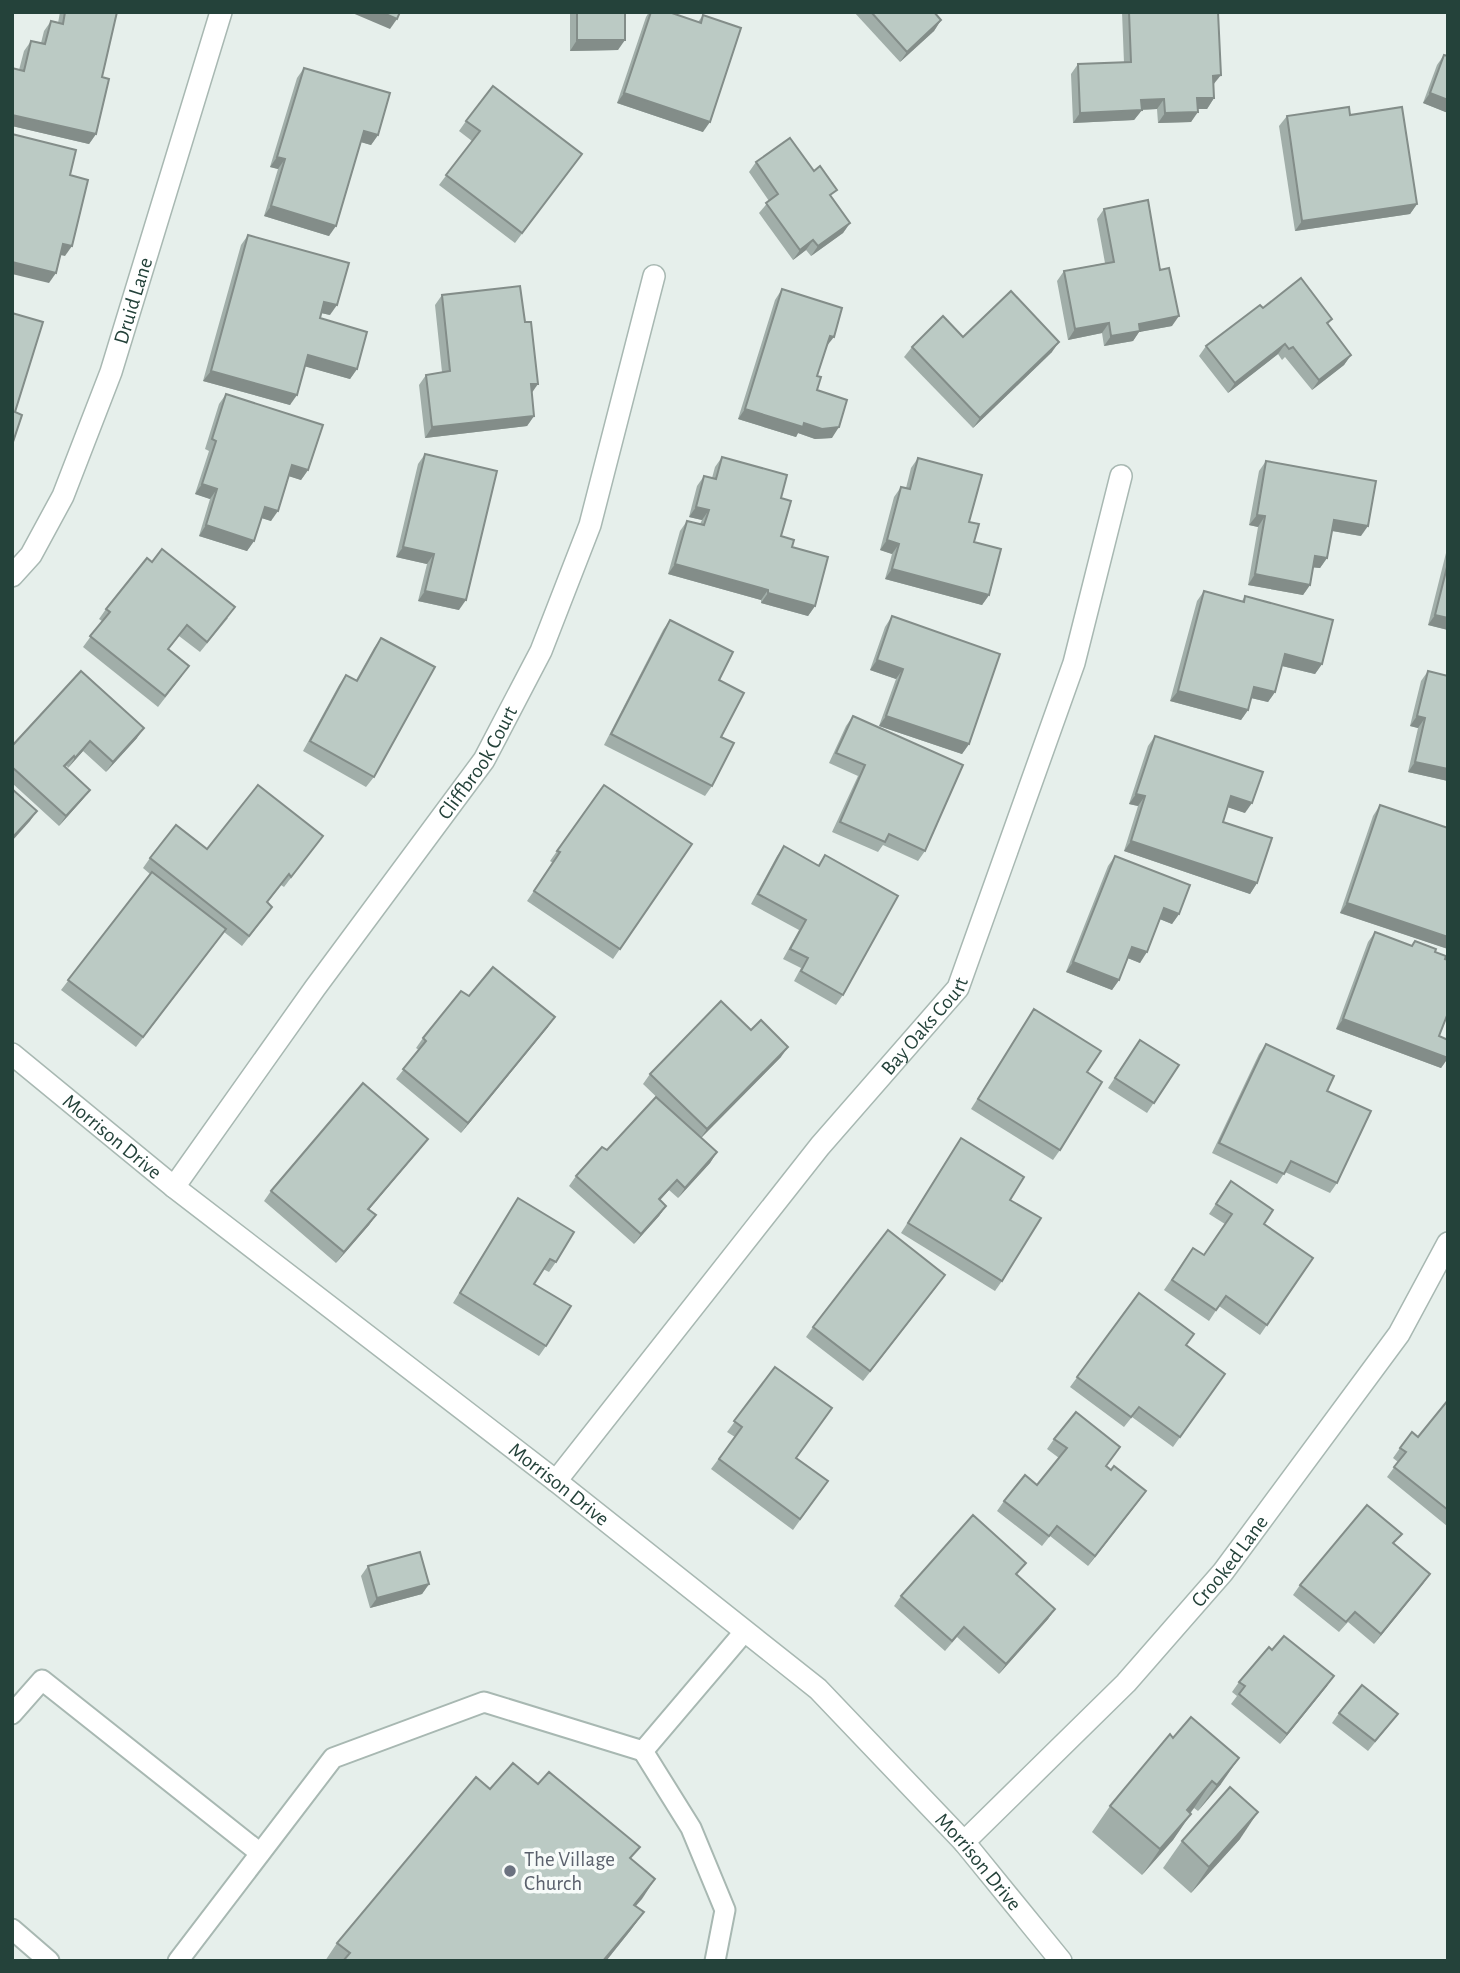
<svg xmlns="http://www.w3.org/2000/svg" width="1460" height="1973" font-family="'Alegreya Sans',sans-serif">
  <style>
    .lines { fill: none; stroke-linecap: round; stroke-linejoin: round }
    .service-casing { stroke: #a8b8b2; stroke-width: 23 }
    .minor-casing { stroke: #a8b8b2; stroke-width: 24 }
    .tertiary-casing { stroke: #a8b8b2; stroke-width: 24 }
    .service { stroke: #fff; stroke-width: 19 }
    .minor { stroke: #fff; stroke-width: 21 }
    .tertiary { stroke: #fff; stroke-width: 21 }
    .wall { fill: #a1aea9 }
    .shaded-wall { fill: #838d89 }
    .building { fill: #bbcac4; stroke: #838d89; stroke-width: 2 }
    .worship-dot { fill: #6b7280; stroke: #f7fbf9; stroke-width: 2.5 }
    .labels { text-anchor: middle; stroke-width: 7; stroke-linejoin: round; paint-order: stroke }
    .street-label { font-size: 21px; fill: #24423a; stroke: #f7fbf9 }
    .worship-label { font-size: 21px; fill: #5b616d; stroke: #f7fbf9; text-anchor: start }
  </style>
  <rect width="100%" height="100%" fill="#e6efeb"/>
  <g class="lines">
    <!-- service casing -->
    <g class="service-casing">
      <g id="service">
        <polyline points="12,1714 42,1680 260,1853"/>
        <polyline points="643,1751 691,1828 725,1910 715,1961"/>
        <polyline points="12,1929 49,1961"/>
        <polyline points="178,1961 333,1758 484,1702 643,1751 745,1631"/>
      </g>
    </g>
    <!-- minor casing -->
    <g class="minor-casing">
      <g id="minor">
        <path id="s1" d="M12,576L31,555L63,496L111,372L221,12"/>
        <path id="s2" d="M174,1187L315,988L484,760L541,651L590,525L654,276"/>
        <path id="s3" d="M556,1481L820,1146L958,988L1074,663L1121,476"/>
        <path id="s4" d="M964,1842L1126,1683L1223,1572L1399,1334L1448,1243"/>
      </g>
    </g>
    <!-- tertiary casing -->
    <g class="tertiary-casing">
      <g id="tertiary">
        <path id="s5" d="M12,1054L174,1187L556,1481L818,1689L964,1842L1061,1961"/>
      </g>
    </g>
    <!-- service -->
    <use href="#service" class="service"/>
    <!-- minor -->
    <use href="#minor" class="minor"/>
    <!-- tertiary -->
    <use href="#tertiary" class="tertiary"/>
  </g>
  <!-- wall -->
  <g class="wall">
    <polygon points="60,12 117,12 102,77 96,134 89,144 12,126 12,68 19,70 24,51 31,41 41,43 44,31 51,21 58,23"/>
    <polygon points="570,12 625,12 618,50 570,51"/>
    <polygon points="649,12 669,12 698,22 703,15 703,132 617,103 646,17"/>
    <polygon points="854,12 934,12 941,20 934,31 900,62"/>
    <polygon points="1122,12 1218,12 1213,85 1214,98 1207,109 1198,109 1191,122 1158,123 1157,109 1142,110 1134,120 1073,123 1071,74 1078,64 1124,63"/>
    <polygon points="1444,55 1448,113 1423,103 1437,65"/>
    <polygon points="304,68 378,135 371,145 361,142 329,236 264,216 278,169 270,167 297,78"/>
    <polygon points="1350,115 1417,204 1410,214 1295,231 1279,126 1287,116"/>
    <polygon points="466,121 582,154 515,243 439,185 472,141 459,131"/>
    <polygon points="756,162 850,223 843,233 811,256 806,250 793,260 759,213 769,201 749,172"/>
    <polygon points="1104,209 1160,270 1172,326 1139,332 1133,341 1104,346 1102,333 1068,340 1057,281 1064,271 1105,263 1097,219"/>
    <polygon points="248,235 330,315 321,313 320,318 357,369 350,379 305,366 290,405 203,381 241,245"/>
    <polygon points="782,289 826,347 817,376 817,390 832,438 815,439 798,433 796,437 738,419 775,300"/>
    <polygon points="442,295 534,416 527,426 425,438 419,385 426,375 442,372 435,305"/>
    <polygon points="1263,308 1332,319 1328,324 1351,355 1344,365 1312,390 1285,357 1282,360 1278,354 1228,393 1199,356 1206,346"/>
    <polygon points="963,337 1052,352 973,428 904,357 912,347"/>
    <polygon points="226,394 308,470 301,480 289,476 271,521 262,518 254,541 247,551 199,536 210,499 195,494 209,451 205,449 219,404"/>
    <polygon points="425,454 459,610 418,601 427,564 396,557 418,464"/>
    <polygon points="722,457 781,498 781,536 792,547 815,606 808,616 761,603 761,600 668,574 680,531 687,521 700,524 702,520 689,517 697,486 704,476 712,478 715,467"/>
    <polygon points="918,458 969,522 989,595 982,605 885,579 892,554 880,550 894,497 901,487 906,488 911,468"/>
    <polygon points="1266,461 1361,536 1332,531 1327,558 1320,568 1313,567 1310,585 1303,595 1248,585 1258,527 1249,525 1259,471"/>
    <polygon points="1448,545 1448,630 1428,625"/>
    <polygon points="1204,591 1242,601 1245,596 1322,664 1315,674 1282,666 1275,692 1268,702 1251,698 1248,710 1241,720 1170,701 1197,601"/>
    <polygon points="106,609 228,618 200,652 179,636 168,650 182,676 158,707 83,647 102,621 99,619"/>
    <polygon points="892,616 969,744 962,754 879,726 896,679 870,670 885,627"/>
    <polygon points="670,620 719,680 721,737 712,786 705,796 604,745 663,630"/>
    <polygon points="381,638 374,777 366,787 303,751 339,685 346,675 356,680 374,648"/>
    <polygon points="1428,671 1448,676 1448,781 1408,772 1418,728 1410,726 1421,681"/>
    <polygon points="853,716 925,851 918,861 883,845 878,852 832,832 858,776 829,763 846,726"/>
    <polygon points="1155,736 1245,813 1228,807 1223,822 1257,883 1250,894 1124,851 1138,806 1129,804 1148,746"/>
    <polygon points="137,738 106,772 83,751 68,768 67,766 65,767 82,800 59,826 12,783 12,746"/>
    <polygon points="604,785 692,844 613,959 527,901 553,863 550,861"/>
    <polygon points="1380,805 1448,828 1448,949 1340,913 1373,816"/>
    <polygon points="323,836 284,887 281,885 267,903 265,917 242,946 224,932 136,1047 61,990 150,874 143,868 150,858"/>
    <polygon points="784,846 818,865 825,855 843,995 836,1005 794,981 801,968 783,959 799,930 751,904 777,856"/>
    <polygon points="1115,856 1179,914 1172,924 1160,919 1140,963 1128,958 1119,980 1112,990 1066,972 1108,866"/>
    <polygon points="1375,932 1411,946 1415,941 1435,952 1439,1036 1448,1058 1441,1068 1336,1029 1368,942"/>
    <polygon points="469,996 548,1027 461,1133 396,1079 419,1050 416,1048 423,1038"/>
    <polygon points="1034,1009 1087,1072 1060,1150 1053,1160 971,1109"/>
    <polygon points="751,1030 781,1057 701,1138 717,1152 710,1163 678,1198 669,1190 660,1200 666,1206 659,1216 634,1244 569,1186 576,1176 607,1150 666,1106 643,1084 650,1074"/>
    <polygon points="1140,1040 1179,1065 1147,1113 1108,1088"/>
    <polygon points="1266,1044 1327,1091 1337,1183 1330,1193 1285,1172 1277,1184 1212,1153 1259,1054"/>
    <polygon points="961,1138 1010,1200 1002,1281 995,1291 901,1233"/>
    <polygon points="428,1139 420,1149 369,1209 376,1215 369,1225 336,1263 264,1201 271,1191"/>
    <polygon points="1231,1181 1264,1224 1313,1258 1260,1335 1219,1306 1209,1321 1164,1290 1193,1248 1204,1255 1225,1224 1209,1214"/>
    <polygon points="518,1198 556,1262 549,1272 543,1269 534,1284 546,1346 539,1356 453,1303"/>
    <polygon points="938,1285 863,1381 806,1337 813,1327"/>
    <polygon points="1139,1293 1186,1345 1225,1374 1173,1447 1132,1417 1124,1427 1070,1387"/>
    <polygon points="775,1367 796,1458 828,1481 793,1530 711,1469 735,1437 727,1432"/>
    <polygon points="1448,1400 1448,1525 1447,1526 1387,1477 1398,1462 1393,1458 1400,1448 1418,1437"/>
    <polygon points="1054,1439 1106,1466 1111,1470 1146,1491 1088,1566 1050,1536 1042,1546 997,1511 1004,1501 1037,1485 1059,1458 1047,1449"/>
    <polygon points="1394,1544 1430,1574 1374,1644 1348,1622 1339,1632 1293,1595 1300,1585"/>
    <polygon points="368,1566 429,1584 422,1594 370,1608 361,1576"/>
    <polygon points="1017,1575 1055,1609 1048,1619 999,1674 957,1637 945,1651 894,1606 901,1596"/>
    <polygon points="1239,1682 1327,1686 1280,1744 1231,1704 1237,1696 1232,1692"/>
    <polygon points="1339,1713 1398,1714 1368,1751 1332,1723"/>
    <polygon points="1170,1734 1221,1784 1198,1811 1194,1808 1173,1840 1142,1875 1092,1832 1110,1806"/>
    <polygon points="490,1789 631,1859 655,1879 635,1906 644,1912 630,1931 606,1961 325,1961 337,1943"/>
    <polygon points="1240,1839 1191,1893 1163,1868 1182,1841"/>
  </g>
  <!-- shaded-wall -->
  <g class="shaded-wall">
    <polygon points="350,12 381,12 397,19 390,29"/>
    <polygon points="941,20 934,31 900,62 907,52"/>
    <polygon points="577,40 625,40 618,50 570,51"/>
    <polygon points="1221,75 1213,85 1213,76"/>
    <polygon points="624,93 710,122 703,132 617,103"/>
    <polygon points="1430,93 1448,100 1448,113 1423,103"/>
    <polygon points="1197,98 1214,98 1207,109 1190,109"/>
    <polygon points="1164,99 1157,109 1134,110 1141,100"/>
    <polygon points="1142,110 1134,120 1073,123 1080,113"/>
    <polygon points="1198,112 1191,122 1158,123 1165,113"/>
    <polygon points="12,115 96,134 89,144 12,126"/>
    <polygon points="364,131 378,135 371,145 357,141"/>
    <polygon points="277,157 285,159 278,169 270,167"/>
    <polygon points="1417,204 1410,214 1295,231 1302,221"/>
    <polygon points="271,206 336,226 329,236 264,216"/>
    <polygon points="850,223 843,233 811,256 818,246"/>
    <polygon points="813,240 806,250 793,260 800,250"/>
    <polygon points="63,244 72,246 65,256 56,254"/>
    <polygon points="12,262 56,273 49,283 12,274"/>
    <polygon points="324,302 337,305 330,315 317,312"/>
    <polygon points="1179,316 1172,326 1139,332 1133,341 1104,346 1111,336 1139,324"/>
    <polygon points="1109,323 1102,333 1068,340 1075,329"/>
    <polygon points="830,336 834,337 826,347"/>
    <polygon points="1059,342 1052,352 973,428 980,418"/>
    <polygon points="1285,344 1278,354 1228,393 1235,383"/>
    <polygon points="308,355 357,369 350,379 300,365"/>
    <polygon points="1351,355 1344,365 1312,390 1319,380"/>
    <polygon points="211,371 297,395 290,405 203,381"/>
    <polygon points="531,384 538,384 531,394"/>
    <polygon points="745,409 804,423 839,427 832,438 815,439 798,433 796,437 738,419"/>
    <polygon points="534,416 527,426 425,438 432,427"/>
    <polygon points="292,465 308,470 301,480 285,475"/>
    <polygon points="202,484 217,489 210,499 195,494"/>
    <polygon points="265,507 278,511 271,521 258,517"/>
    <polygon points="696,507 709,510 702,520 689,517"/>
    <polygon points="1257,515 1265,516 1258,527 1249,525"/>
    <polygon points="1334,520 1368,526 1361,536 1327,530"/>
    <polygon points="206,525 254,541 247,551 199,536"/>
    <polygon points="887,540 899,544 892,554 880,550"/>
    <polygon points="403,547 434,554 427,564 396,557"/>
    <polygon points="1315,556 1327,558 1320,568 1308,567"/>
    <polygon points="675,564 768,590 761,600 668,574"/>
    <polygon points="892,569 989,595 982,605 885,579"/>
    <polygon points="1255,574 1310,585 1303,595 1248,585"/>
    <polygon points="425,591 466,600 459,610 418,601"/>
    <polygon points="768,593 815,606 808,616 761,603"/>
    <polygon points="1435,615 1448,618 1448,630 1428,625"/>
    <polygon points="1285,654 1322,664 1315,674 1278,665"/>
    <polygon points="877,660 903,669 896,679 870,670"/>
    <polygon points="1254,687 1275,692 1268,702 1247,697"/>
    <polygon points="1178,691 1248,710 1241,720 1170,701"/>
    <polygon points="886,716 969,744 962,754 879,726"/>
    <polygon points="1417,716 1425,718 1418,728 1410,726"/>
    <polygon points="144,728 137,738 106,772 113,762"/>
    <polygon points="90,741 83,751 68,768 75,758"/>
    <polygon points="1415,762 1448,769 1448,781 1408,772"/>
    <polygon points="90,790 82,800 59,826 66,816"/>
    <polygon points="1136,794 1145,796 1138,806 1129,804"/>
    <polygon points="1231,796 1252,803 1245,813 1224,806"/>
    <polygon points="37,811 30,821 12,841 12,838"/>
    <polygon points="1131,841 1257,883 1250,894 1124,851"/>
    <polygon points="1347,903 1448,937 1448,949 1340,913"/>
    <polygon points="1164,908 1179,914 1172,924 1157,918"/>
    <polygon points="1132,947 1147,952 1140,963 1125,957"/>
    <polygon points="1073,962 1119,980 1112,990 1066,972"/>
    <polygon points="555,1017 548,1027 461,1133 468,1123"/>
    <polygon points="1343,1019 1448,1058 1441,1068 1336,1029"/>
    <polygon points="788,1047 781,1057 700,1139 707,1129"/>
    <polygon points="428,1139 420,1149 361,1219 368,1209"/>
    <polygon points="717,1152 710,1163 678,1198 685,1188"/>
    <polygon points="677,1180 669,1190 652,1209 659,1199"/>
    <polygon points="666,1206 659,1216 634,1244 641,1234"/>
    <polygon points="376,1215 369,1225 336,1263 344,1252"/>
    <polygon points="1146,1491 1139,1501 1088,1566 1095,1556"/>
    <polygon points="1430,1574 1423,1584 1374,1644 1381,1634"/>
    <polygon points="429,1584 422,1594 370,1608 377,1598"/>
    <polygon points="1055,1609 1048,1619 999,1674 1006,1664"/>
    <polygon points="1334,1676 1327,1686 1280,1744 1287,1734"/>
    <polygon points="1239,1758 1221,1784 1198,1811 1217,1785"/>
    <polygon points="1212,1781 1194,1808 1169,1837 1187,1810"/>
    <polygon points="1258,1812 1240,1839 1191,1893 1209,1867"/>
    <polygon points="1191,1814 1173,1840 1142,1875 1160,1849"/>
    <polygon points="655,1879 642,1899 620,1924 634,1905"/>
    <polygon points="644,1912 630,1931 606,1961 603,1961"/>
  </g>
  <!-- building -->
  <g class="building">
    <polygon points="65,12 117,12 102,77 109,79 96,134 12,115 12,68 24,71 31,41 45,44 51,21 63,24"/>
    <polygon points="381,12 400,12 397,19"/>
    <rect x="577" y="12" width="48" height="28"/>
    <polygon points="651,12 669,12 701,23 703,15 741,28 710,122 624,93"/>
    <polygon points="871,12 934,12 941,20 907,52"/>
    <polygon points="1129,12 1218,12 1221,75 1213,76 1214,98 1197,98 1198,112 1165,113 1164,99 1141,100 1142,110 1080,113 1078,64 1131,62"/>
    <polygon points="1444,55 1448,56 1448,100 1430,93"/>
    <polygon points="304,68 390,93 378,135 364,131 336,226 271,206 285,159 277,157"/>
    <polygon points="493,86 582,154 522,233 446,175 480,131 466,121"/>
    <polygon points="1349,107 1350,115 1402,107 1417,204 1302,221 1287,116"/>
    <polygon points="12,134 76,150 70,175 88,180 72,246 63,244 56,273 12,262"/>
    <polygon points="790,138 814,171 820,166 837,190 830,195 850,223 818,246 813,240 800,250 766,203 778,194 756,162"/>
    <polygon points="1148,200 1160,270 1169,268 1179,316 1139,324 1140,331 1111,336 1109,323 1075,329 1064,271 1114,262 1104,209"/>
    <polygon points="248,235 349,263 337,305 324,302 320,318 367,332 357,369 308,355 297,395 211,371"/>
    <polygon points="1301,278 1332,319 1327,323 1351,355 1319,380 1293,347 1289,349 1285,344 1235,383 1206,346 1260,305 1263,308"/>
    <polygon points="520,286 525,322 531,322 538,384 531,384 534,416 432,427 426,375 450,371 442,295"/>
    <polygon points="782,289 842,308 834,337 830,336 817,376 821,377 817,390 847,400 839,427 822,429 804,423 803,427 745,409"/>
    <polygon points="1011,291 1059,342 980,418 912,347 943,316 963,337"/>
    <polygon points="12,313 43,322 15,412 22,415 12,445"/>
    <polygon points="226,394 323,425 308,470 292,465 278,511 265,507 254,541 206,525 217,489 202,484 216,441 212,439"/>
    <polygon points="425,454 497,471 466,600 425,591 434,554 403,547"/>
    <polygon points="722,457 787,475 781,498 791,501 781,536 794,540 792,547 828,557 815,606 768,593 768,590 675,564 687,521 704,525 709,510 696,507 704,476 716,479"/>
    <polygon points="918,458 982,475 969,522 979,524 974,542 1001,549 989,595 892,569 899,544 887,540 901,487 910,489"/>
    <polygon points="1266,461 1376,481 1368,526 1334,520 1327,558 1315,556 1310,585 1255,574 1265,516 1257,515"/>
    <polygon points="162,549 235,607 207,642 187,625 168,649 189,666 165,696 90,636 110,612 106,609 147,558 152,562"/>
    <polygon points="1448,563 1448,618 1435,615"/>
    <polygon points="1204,591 1244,602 1245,596 1333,620 1322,664 1285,654 1275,692 1254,687 1248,710 1178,691"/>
    <polygon points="892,616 1000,654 969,744 886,716 903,669 877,660"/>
    <polygon points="670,620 733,652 719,680 744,693 721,737 734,743 712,786 611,734"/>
    <polygon points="381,638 435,667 374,777 310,741 346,675 357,681"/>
    <polygon points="81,671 144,728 113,762 90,741 75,758 74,756 64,766 90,790 66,816 12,767 12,746"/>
    <polygon points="1428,671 1448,676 1448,769 1415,762 1425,718 1417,716"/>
    <polygon points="853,716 963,765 925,851 889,834 885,842 840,822 865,765 836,753"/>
    <polygon points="1155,736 1263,772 1252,803 1231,796 1223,822 1272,838 1257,883 1131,841 1145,796 1136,794"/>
    <polygon points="258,785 323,836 291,877 289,874 267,902 272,907 249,936 150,858 176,825 207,849"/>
    <polygon points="604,785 692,844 620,949 534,891 560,852 557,851"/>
    <polygon points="12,789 37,811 12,838"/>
    <polygon points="1380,805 1448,828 1448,937 1347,903"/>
    <polygon points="784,846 819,866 825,855 898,896 843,995 801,971 808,958 790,949 806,920 758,894"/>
    <polygon points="1115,856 1190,885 1179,914 1164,908 1147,952 1132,947 1119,980 1073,962"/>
    <polygon points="152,872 226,929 143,1037 68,980"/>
    <polygon points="1375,932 1412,946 1415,941 1436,949 1435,952 1446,956 1445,959 1448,960 1448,1013 1439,1036 1448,1040 1448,1058 1343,1019"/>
    <polygon points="493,967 555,1017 468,1123 403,1069 426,1041 423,1038 461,991 469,996"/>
    <polygon points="721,1001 751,1030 761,1020 788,1047 707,1129 650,1074"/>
    <polygon points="1034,1009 1101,1051 1087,1072 1102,1082 1060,1150 978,1099"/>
    <polygon points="1140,1040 1179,1065 1154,1103 1115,1078"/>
    <polygon points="1266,1044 1334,1076 1327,1091 1371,1111 1337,1183 1291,1161 1284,1174 1219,1143"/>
    <polygon points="363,1083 428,1139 368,1209 376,1215 344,1252 271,1191"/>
    <polygon points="656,1097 717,1152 685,1188 677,1180 659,1199 666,1206 641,1234 576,1176 602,1147 607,1150"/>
    <polygon points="961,1138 1024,1177 1010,1200 1041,1218 1002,1281 908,1223"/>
    <polygon points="1231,1181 1273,1210 1264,1224 1313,1258 1267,1325 1226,1296 1216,1310 1172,1280 1193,1248 1204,1255 1232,1214 1216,1204"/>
    <polygon points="518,1198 574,1232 556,1262 550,1259 534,1284 571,1306 546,1346 460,1293"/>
    <polygon points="888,1230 945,1275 870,1371 813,1327"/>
    <polygon points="1139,1293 1194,1334 1186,1345 1225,1374 1180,1437 1139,1407 1131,1417 1077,1377"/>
    <polygon points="775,1367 832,1408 796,1458 828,1481 800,1519 719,1459 742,1427 734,1421"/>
    <polygon points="1448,1400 1448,1510 1394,1467 1406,1452 1400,1448 1412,1432 1418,1437"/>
    <polygon points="1076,1412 1120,1447 1106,1466 1111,1470 1114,1466 1146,1491 1095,1556 1057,1526 1049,1536 1004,1501 1025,1475 1037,1485 1067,1448 1054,1439"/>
    <polygon points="1367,1505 1402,1534 1393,1543 1430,1574 1381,1634 1355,1612 1346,1622 1300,1585"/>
    <polygon points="973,1515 1026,1563 1016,1574 1055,1609 1006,1664 964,1627 952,1641 901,1596"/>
    <polygon points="420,1552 429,1584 377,1598 368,1566"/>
    <polygon points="1284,1636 1334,1676 1287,1734 1239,1694 1245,1686 1239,1682 1269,1647 1272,1650"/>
    <polygon points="1362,1685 1398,1714 1375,1741 1339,1713"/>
    <polygon points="1191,1717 1239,1758 1217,1785 1212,1781 1187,1810 1191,1814 1160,1849 1110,1806 1170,1734 1173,1738"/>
    <polygon points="513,1763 538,1784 549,1772 640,1847 630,1858 655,1879 634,1905 644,1912 603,1961 343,1961 350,1953 337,1943 476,1777 490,1789"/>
    <polygon points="1230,1787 1258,1812 1209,1867 1182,1841"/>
  </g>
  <!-- markers -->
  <circle class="worship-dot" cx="510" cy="1871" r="7"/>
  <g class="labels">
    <!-- street labels -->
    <g class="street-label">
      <text dy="7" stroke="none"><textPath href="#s1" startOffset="303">Druid Lane</textPath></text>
      <text dy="7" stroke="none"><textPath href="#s2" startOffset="522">Cliffbrook Court</textPath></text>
      <text dy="7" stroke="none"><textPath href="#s3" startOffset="586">Bay Oaks Court</textPath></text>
      <text dy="7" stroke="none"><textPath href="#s5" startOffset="130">Morrison Drive</textPath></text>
      <text dy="7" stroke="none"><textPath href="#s5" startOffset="696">Morrison Drive</textPath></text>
      <text dy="7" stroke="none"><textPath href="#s4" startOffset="387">Crooked Lane</textPath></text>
      <text dy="7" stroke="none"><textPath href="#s5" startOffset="1262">Morrison Drive</textPath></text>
    </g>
    <!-- worship labels -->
    <g class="worship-label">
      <text x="524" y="1866">The Village<tspan x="524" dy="24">Church</tspan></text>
    </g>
  </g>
  <!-- border -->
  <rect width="1460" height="1973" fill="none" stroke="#24423a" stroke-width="28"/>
</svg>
